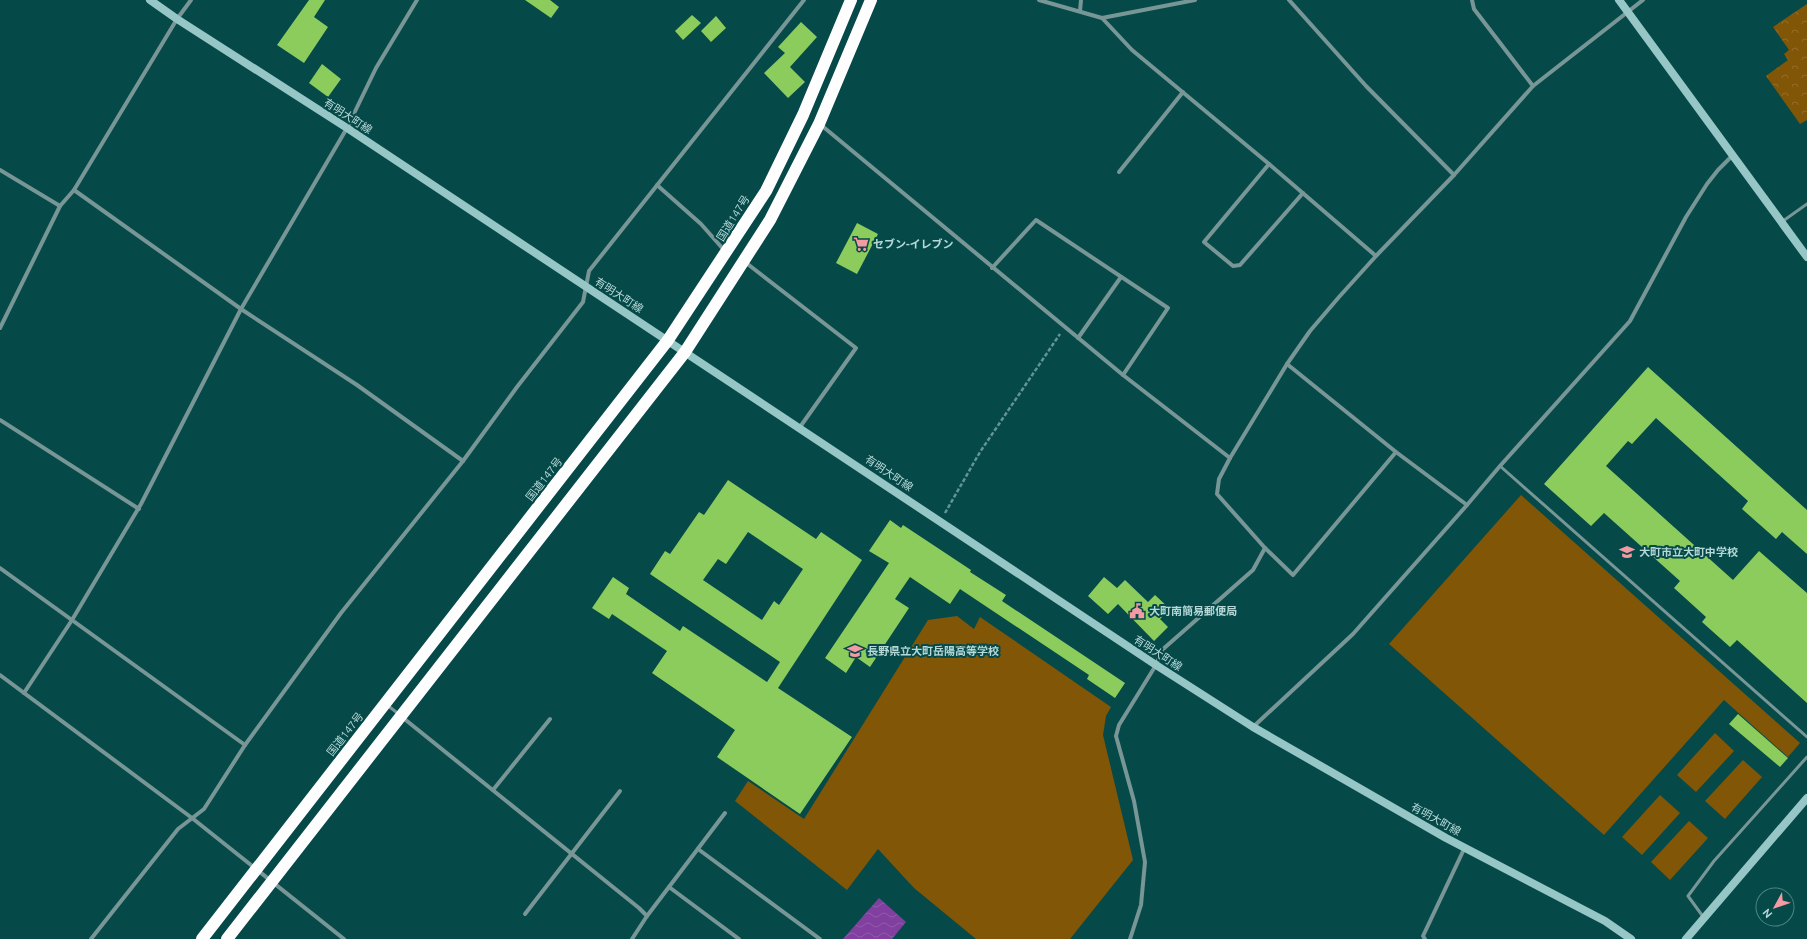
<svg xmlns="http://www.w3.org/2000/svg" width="1807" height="939" font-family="Ubuntu,'Noto Sans JP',sans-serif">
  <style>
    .park { fill: url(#park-crowns) }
    .garden { fill: #815606 }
    .water { fill: url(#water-waves) }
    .building { fill: #8bcc5d; fill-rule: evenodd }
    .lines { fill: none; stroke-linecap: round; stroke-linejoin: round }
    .path { stroke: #639594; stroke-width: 2.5; stroke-dasharray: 4 2; stroke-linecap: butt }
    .lane { stroke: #789696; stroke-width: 3 }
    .street { stroke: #789696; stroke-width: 4 }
    .secondary { stroke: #96c7c6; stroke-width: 8 }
    .highway { stroke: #fefefe; stroke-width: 12 }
    .labels { text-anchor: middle; stroke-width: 4; stroke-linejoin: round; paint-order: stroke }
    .street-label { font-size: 11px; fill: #b6d9d8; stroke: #064949 }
    .poi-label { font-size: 11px; font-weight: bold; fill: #b6d9d8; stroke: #064949; text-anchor: start }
  </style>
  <defs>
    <pattern id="park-crowns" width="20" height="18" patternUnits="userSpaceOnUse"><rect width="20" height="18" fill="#815606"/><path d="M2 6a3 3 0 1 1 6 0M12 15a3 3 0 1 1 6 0" fill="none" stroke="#916e2a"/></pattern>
    <pattern id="water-waves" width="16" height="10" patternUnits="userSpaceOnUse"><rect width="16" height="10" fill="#813f9f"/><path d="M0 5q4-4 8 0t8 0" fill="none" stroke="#915aac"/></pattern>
  </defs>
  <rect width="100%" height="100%" fill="#064949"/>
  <!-- park -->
  <polygon class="park" points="1807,4 1807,120 1800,124 1766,76 1788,60 1784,54 1789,50 1773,27"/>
  <!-- garden -->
  <g class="garden">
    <polygon points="1521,495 1800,743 1788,757 1724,700 1604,835 1389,644"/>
    <polygon points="957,616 974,629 980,617 1111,707 1106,716 1103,735 1133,860 1070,939 976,939 914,888 878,849 847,890 735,801 748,781 804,819 928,620"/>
    <polygon points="1715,733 1734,751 1696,792 1677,775"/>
    <polygon points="1743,760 1762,777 1725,819 1705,801"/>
    <polygon points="1660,795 1680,813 1642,855 1622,837"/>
    <polygon points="1689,821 1708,838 1670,880 1651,862"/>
  </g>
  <!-- water -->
  <polygon class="water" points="879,898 906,922 892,939 843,939"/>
  <!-- building -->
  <g class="building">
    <polygon points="309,0 325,0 314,17 328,27 304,63 277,45"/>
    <polygon points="525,0 550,0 559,7 551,18"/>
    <polygon points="692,15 701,23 683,40 675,31"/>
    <polygon points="716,16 726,28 711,42 701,31"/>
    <polygon points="801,22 817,37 790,67 805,82 788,98 764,73 785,53 778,47"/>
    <polygon points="322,64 341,79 328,97 309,83"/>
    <polygon points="857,223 878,234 857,274 836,263"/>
    <polygon points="1648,367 1807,510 1807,554 1782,532 1776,539 1742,509 1748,501 1656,418 1632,444 1628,441 1606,466 1733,580 1759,551 1807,593 1807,703 1737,640 1730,647 1702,622 1706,617 1674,588 1680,581 1604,513 1591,526 1544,484"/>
    <path d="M728,480L816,539L821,532L862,560L778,688L852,737L800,814L717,757L735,730L652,673L667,651L612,614L609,619L592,608L613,577L629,588L626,594L680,631L683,626L767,682L780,662L650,574L665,551L670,554L699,512L704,515ZM748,532L803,569L779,605L774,601L762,620L703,580L718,559L726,564Z"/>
    <polygon points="890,520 901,528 903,525 971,570 970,572 1006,595 1002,601 1125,683 1115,698 1087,679 1089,675 960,589 950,604 910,577 895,599 909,608 870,667 856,657 846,673 825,658 889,563 869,551"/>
    <polygon points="1104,577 1117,588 1125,580 1148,602 1155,595 1170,609 1160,619 1168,627 1154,641 1118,604 1108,614 1088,596"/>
    <polygon points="1738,714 1788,758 1780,767 1729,724"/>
  </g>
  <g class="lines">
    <!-- path -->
    <polyline class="path" points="945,513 980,452 1060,334"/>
    <!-- lane -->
    <g class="lane">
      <polyline points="1783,221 1807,204"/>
      <polyline points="1500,466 1807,737"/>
      <polyline points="387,705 400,715"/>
      <polyline points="1704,918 1688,896 1714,861 1807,757"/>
    </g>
    <!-- street -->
    <g class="street">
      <polyline points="1039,0 1102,18 1195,0"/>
      <polyline points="1289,0 1366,86 1454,175"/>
      <polyline points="1472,0 1474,9 1533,86"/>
      <polyline points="1080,11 1081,0"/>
      <polyline points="1102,18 1132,50 1269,164 1376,256"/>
      <polyline points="821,125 1123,375 1230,458"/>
      <polyline points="1269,164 1204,242 1233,266 1240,265 1303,193"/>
      <polyline points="0,170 60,206"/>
      <polyline points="1119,172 1183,92"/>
      <polyline points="657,185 701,224 724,250"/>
      <polyline points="74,190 177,19 191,0"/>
      <polyline points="745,262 856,348 800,427"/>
      <polyline points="992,268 1036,220 1168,308 1123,375"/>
      <polyline points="0,328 60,206 74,190 241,309 357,385 463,461"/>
      <polyline points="1078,338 1121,277"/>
      <polyline points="1287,364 1396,452 1467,505"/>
      <polyline points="0,420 139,509"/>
      <polyline points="1396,452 1293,575 1265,548 1217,494 1219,479 1230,458 1287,364 1310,331 1339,297 1376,256 1454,175 1533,86 1643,0"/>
      <polyline points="0,568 245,745"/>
      <polyline points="0,675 192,818 344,939"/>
      <polyline points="24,693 72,620 141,504 241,309 347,128 376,68 417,0"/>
      <polyline points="402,717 639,908 647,916"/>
      <polyline points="1253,727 1353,634 1467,505 1500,466 1630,321 1686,217 1707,184 1718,170 1732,156"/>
      <polyline points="493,790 550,719"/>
      <polyline points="698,849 820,939"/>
      <polyline points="669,887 739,939"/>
      <polyline points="525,914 620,791"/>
      <polyline points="91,939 178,829 204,809 245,745 341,613 463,461 517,387 583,302 589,271 804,0"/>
      <polyline points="632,939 647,916 725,813"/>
      <polyline points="1130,939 1141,905 1145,862 1134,801 1116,736 1119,725 1156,665 1162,650 1253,570 1265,548"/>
      <polyline points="1425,939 1423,936 1465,847"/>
    </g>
    <!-- secondary -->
    <g class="secondary">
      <polyline points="150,0 177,19 347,128 1156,665 1253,727 1446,838 1605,921 1631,939"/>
      <polyline points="1619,0 1807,257"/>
      <polyline points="1686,939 1807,798"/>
    </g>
    <!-- highway -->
    <g class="highway">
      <polyline points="202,939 668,340 766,191 803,115 851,0"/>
      <polyline points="227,939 685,352 770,220 819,124 871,0"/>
    </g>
  </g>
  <!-- icons -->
  <defs>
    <g id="supermarket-bare" transform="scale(1.2)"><path d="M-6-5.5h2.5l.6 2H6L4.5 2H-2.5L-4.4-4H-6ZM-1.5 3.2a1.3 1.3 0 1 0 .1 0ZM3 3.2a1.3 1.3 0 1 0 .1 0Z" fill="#f49aa2" stroke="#064949" stroke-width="2.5" paint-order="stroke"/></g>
    <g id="school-bare" transform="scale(1.2)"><path d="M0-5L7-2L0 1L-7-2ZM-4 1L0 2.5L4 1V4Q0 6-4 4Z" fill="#f49aa2" stroke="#064949" stroke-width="2.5" paint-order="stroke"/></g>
    <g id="civic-bare" transform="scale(1.2)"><path d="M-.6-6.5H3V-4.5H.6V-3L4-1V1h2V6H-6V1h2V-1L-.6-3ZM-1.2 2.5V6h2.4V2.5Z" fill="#f49aa2" stroke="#064949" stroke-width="2.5" paint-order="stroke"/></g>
  </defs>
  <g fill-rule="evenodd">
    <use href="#supermarket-bare" x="861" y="244"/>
    <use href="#school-bare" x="1627" y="552"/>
    <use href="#civic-bare" x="1137" y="611"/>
    <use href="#school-bare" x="855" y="651"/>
  </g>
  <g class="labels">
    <!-- street labels -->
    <g class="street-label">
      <text transform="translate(348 116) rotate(33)" y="4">有明大町線</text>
      <text transform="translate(733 218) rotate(-58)" y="4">国道147号</text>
      <text transform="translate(619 295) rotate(33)" y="4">有明大町線</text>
      <text transform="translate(889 473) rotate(34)" y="4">有明大町線</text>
      <text transform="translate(544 479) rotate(-52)" y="4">国道147号</text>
      <text transform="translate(1158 653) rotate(33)" y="4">有明大町線</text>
      <text transform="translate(345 734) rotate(-52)" y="4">国道147号</text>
      <text transform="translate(1436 819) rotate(29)" y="4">有明大町線</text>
    </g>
    <!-- poi labels -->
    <g class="poi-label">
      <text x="873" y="248">セブン-イレブン</text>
      <text x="1639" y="556">大町市立大町中学校</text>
      <text x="1149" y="615">大町南簡易郵便局</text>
      <text x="867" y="655">長野県立大町岳陽高等学校</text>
    </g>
  </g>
  <!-- north arrow -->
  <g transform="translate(1775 907) rotate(230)"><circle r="19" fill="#064949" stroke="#4c8382"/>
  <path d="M0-3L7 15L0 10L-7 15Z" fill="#f49aa2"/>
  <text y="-6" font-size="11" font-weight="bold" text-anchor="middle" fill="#b6d9d8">N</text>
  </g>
</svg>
